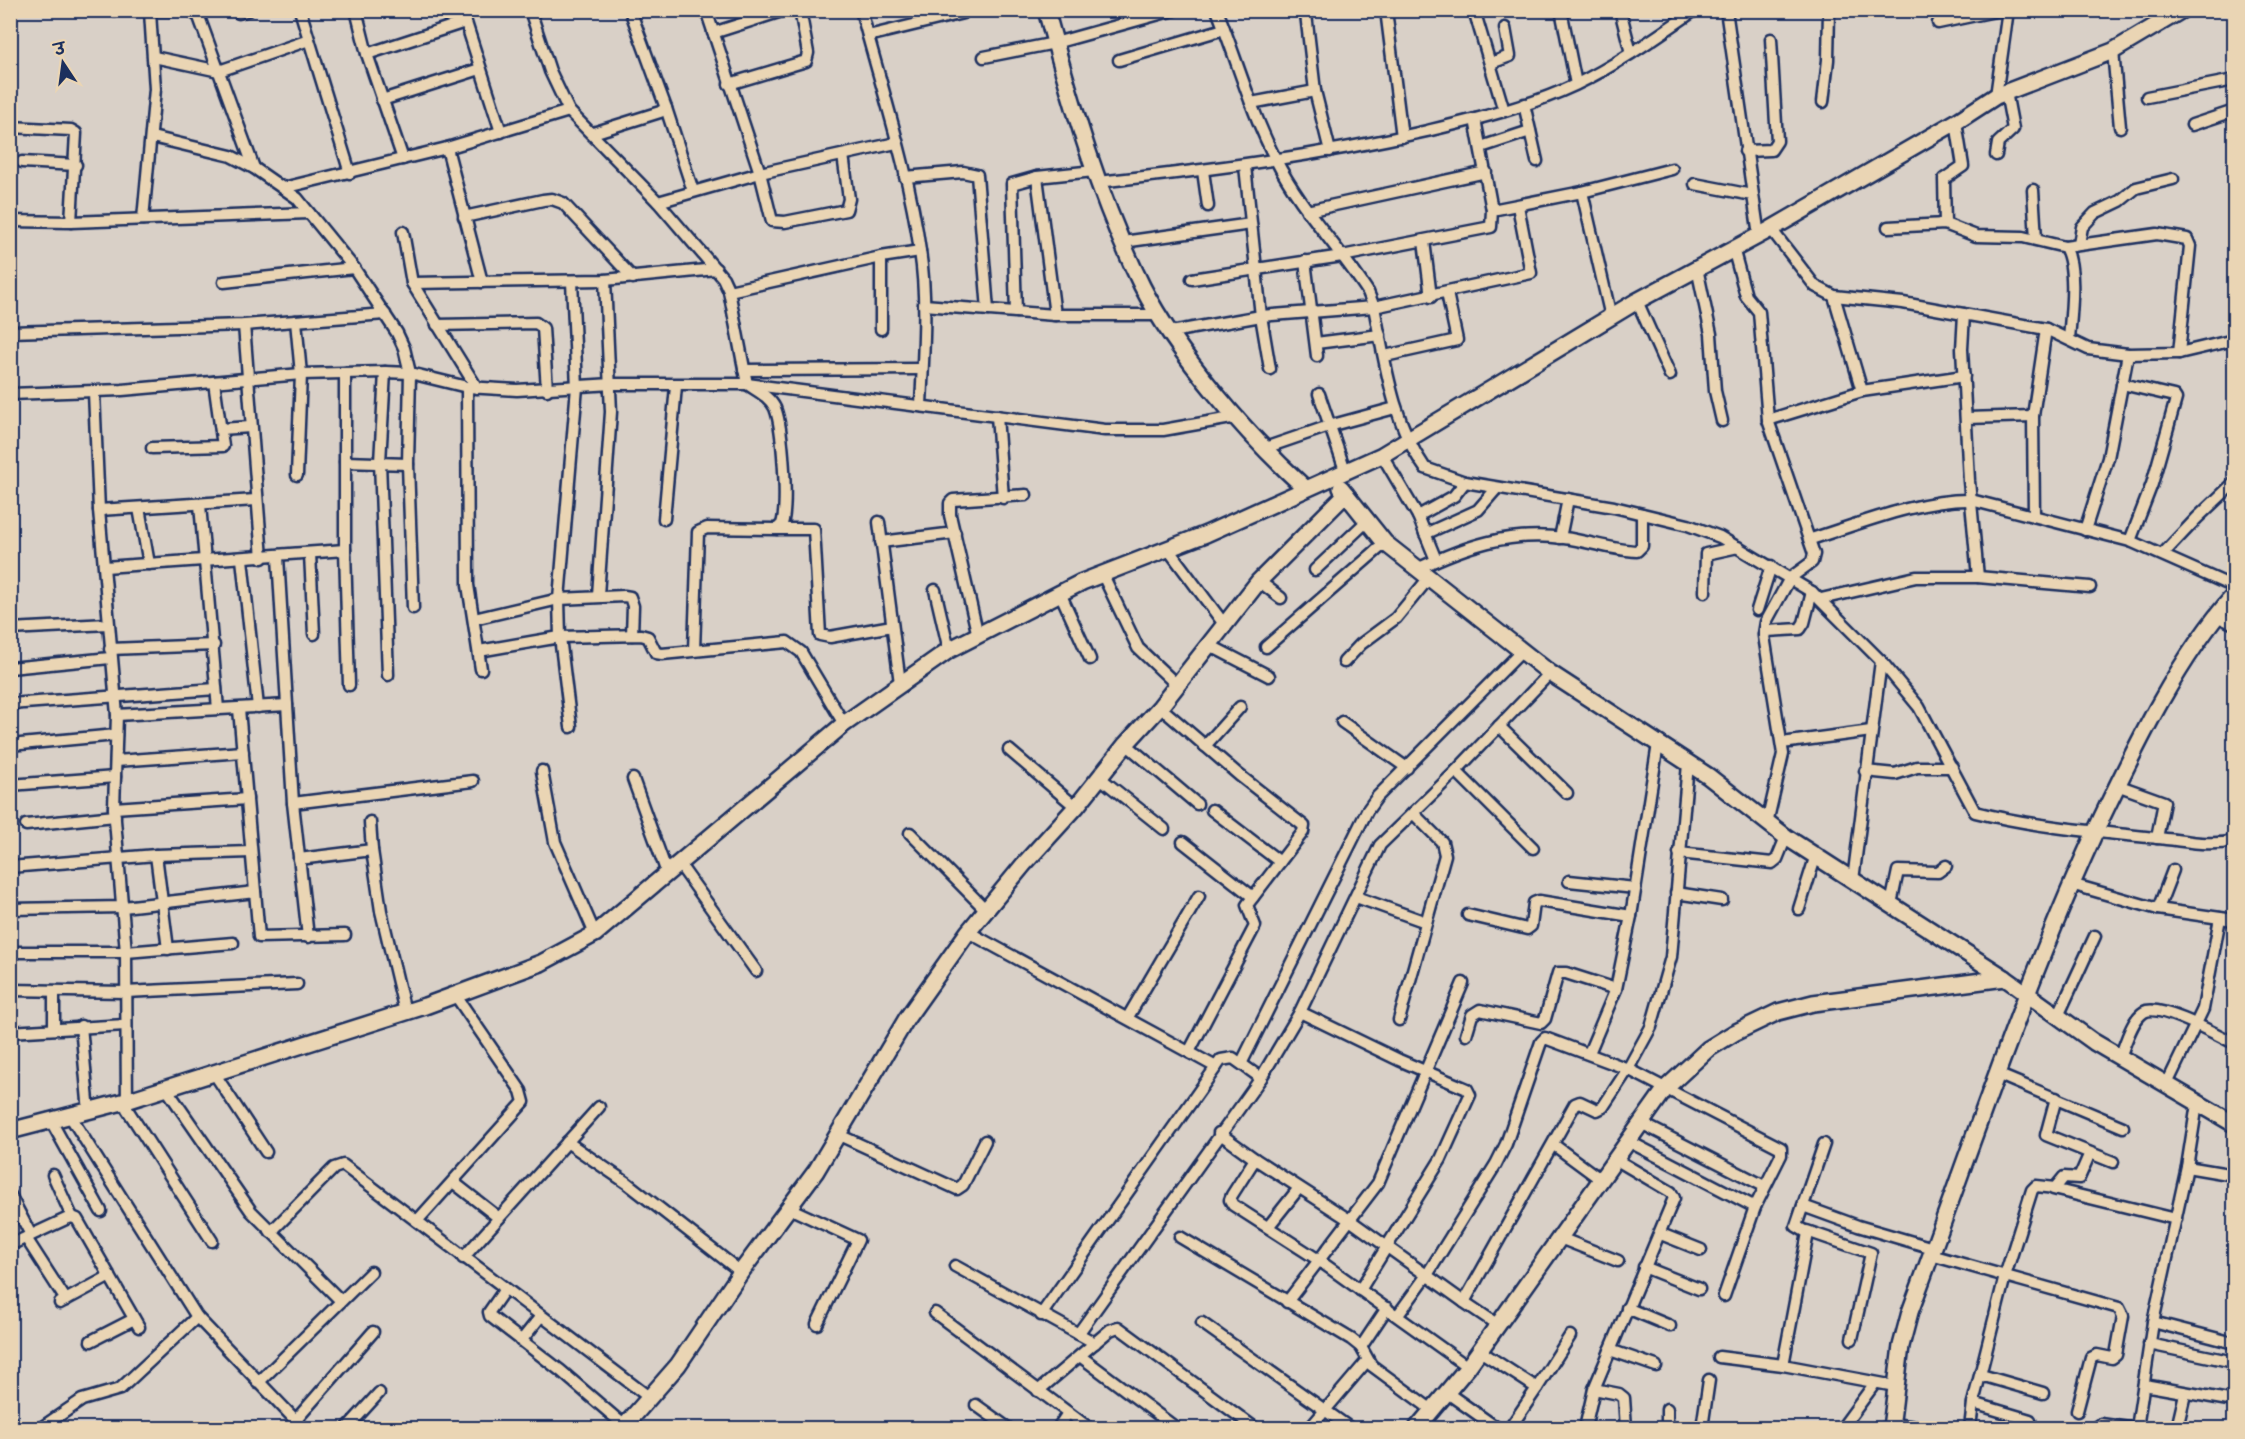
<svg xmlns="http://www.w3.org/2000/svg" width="2245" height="1439" font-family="'Playpen Sans','Playpen Sans Deva',sans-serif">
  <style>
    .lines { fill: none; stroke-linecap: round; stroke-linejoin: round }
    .street-casing { stroke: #1b2f5e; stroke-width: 15 }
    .secondary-casing { stroke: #1b2f5e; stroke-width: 20 }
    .street { stroke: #ead5b4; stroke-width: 10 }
    .secondary { stroke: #ead5b4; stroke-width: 15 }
  </style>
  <rect width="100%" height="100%" fill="#d9d0c7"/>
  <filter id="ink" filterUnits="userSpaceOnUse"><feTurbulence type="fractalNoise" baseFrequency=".0167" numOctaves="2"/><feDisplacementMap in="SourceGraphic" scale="12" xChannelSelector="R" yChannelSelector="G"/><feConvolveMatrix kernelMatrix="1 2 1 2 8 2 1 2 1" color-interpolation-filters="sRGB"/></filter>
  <g filter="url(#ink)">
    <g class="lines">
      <!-- street casing -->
      <g class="street-casing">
        <g id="street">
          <polyline points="112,10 177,10"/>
          <polyline points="191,10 199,17 254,168"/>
          <polyline points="300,10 350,173"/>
          <polyline points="356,10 367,54 403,159"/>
          <polyline points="462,10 501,132"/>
          <path d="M530,10L550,71L569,111L658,202L723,278L729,291L747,384C757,391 769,396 775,408C783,428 788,504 782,524L777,529L707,528L698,532L694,650"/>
          <polyline points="706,10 760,173 772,221 785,222 846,210 849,199 843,155"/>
          <path d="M861,10C882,90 909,170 920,251C928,302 923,355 921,406"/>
          <path d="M1217,10C1237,60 1251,112 1276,160C1300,208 1339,247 1368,292L1374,307C1385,362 1392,421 1425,468L1465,482L1614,507L1688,525L1720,537L1812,592L1881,661L1919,707L1975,812C2035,827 2096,832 2157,838C2183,840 2209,847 2234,841"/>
          <polyline points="1386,10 1402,137"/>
          <polyline points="1474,10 1504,111"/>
          <polyline points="1561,10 1576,84"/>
          <polyline points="1620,10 1631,53"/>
          <polyline points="1726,10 1759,236"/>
          <polyline points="239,13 248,10"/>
          <polyline points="1306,14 1315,91 1330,151"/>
          <polyline points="1938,23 2000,10"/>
          <polyline points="713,33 785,10"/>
          <polyline points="868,36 963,13"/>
          <polyline points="2113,51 2120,127"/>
          <polyline points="367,54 465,22"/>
          <polyline points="154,57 219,71 309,40"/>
          <polyline points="984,57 1055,43 1174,10"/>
          <polyline points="1119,60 1224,29"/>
          <polyline points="1491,63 1510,56 1505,28"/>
          <polyline points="729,84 806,61 808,53 800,10"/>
          <polyline points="1996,96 2008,10"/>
          <polyline points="2147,97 2234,80"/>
          <polyline points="382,100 480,69"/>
          <polyline points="1823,102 1828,60 1829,10"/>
          <polyline points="1251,103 1315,91"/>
          <polyline points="1524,104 1537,161"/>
          <polyline points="666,108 693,191"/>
          <polyline points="2192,125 2234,111"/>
          <polyline points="10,127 71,130 76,133 71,222"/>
          <polyline points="593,133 660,112 666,108 630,10"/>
          <polyline points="152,137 231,156 254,168 297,198 354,268 397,333 404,348 410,373 408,464 413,608"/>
          <polyline points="1481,147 1530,131"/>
          <polyline points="447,148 482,282"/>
          <polyline points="1745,151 1771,150 1777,141 1771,39"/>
          <polyline points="1996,155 1998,143 2013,129 2006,92"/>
          <polyline points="22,162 76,165"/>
          <polyline points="1245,166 1261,316 1270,369"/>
          <polyline points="1203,171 1208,206"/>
          <polyline points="905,177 963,172 977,175 988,310"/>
          <polyline points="1037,177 1055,315"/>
          <path d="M1098,182C1209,170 1318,156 1427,131C1477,119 1528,107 1575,85C1617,65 1656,37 1695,10"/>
          <polyline points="1695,184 1752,195"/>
          <polyline points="283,188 447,148 569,111"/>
          <polyline points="2033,190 2036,239"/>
          <polyline points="1582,192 1611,317"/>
          <polyline points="658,202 760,173 896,143"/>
          <polyline points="1492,210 1582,192 1672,169"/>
          <polyline points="1307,211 1486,172"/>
          <polyline points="464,217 543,200 552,199 563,203 633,278"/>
          <polyline points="143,219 155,89 150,12"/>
          <polyline points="10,221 71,222 309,213"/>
          <polyline points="1945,224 1944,179 1963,166 1956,122"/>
          <path d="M1888,227L1945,224L1976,236L2023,237L2065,247C2077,268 2071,314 2069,339"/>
          <polyline points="1771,229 1815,286 1834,296 1903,303 2046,329 2088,349 2128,354 2179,353 2234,340"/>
          <polyline points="403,232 412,283 477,388"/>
          <polyline points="1424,241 1431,297"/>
          <polyline points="1123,242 1251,224"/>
          <polyline points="2079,244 2082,227 2095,213 2120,201 2136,188 2173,179"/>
          <polyline points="2065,247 2157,234 2187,239 2190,246 2179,353"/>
          <polyline points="1733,248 1746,296 1759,312 1768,420 1814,554 1812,562 1790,578 1766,622 1764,634"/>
          <polyline points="1305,261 1317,356"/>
          <polyline points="1697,268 1711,334 1715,391 1722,421"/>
          <polyline points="1192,279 1342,256 1491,227 1492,210 1475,119"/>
          <polyline points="224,282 354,268"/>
          <polyline points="412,283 605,280 716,269"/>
          <polyline points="729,291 881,257 920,251"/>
          <polyline points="1834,296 1862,391"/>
          <polyline points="1637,301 1670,375"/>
          <polyline points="924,305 1055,315 1160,315"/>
          <polyline points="1016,312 1012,184 1037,177 1094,171"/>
          <polyline points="296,321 301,374 297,475"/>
          <polyline points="244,325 262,558"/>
          <polyline points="437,325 536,323 543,328 547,390"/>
          <polyline points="881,329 881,257"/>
          <polyline points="10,332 244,325 385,314"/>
          <polyline points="1171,332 1261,316 1374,307 1531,273 1518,206"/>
          <polyline points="1316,343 1380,335"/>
          <polyline points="1385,356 1457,340 1447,293"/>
          <polyline points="744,370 922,369"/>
          <polyline points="385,372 380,462 388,675"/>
          <polyline points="345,373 345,550 349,685"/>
          <polyline points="2122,384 2174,396 2176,399 2152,484 2130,541"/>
          <polyline points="467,387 468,585 481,669"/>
          <polyline points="94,392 99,510 117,715 114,808 126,952 127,1109 212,1241"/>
          <polyline points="10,394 122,390 301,374 385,372 410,373 467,387 517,390 612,384 747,384 1105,430 1163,430 1237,417"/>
          <polyline points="1319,394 1346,473"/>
          <polyline points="997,416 1003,498"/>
          <polyline points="1967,418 2033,416"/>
          <polyline points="1768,420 1862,391 1964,376"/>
          <polyline points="221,429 250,427"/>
          <polyline points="152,448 223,446 214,382"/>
          <polyline points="1262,449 1329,426 1395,408"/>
          <polyline points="1382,455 1418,516 1436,560"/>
          <polyline points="345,462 408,464"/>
          <polyline points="200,505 218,709"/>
          <polyline points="139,508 149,564"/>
          <polyline points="99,510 256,500"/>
          <polyline points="1418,516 1454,496 1465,482"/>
          <polyline points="2034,516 2033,416 2046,329"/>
          <polyline points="664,519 676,386"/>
          <polyline points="879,522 900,683"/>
          <polyline points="777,529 814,529 820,635 830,637 892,626"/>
          <polyline points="2085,530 2108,458 2128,354"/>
          <polyline points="1425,534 1478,510 1497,488"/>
          <polyline points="1560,538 1568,499"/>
          <path d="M1811,539C1859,524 1920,499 1971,500L2130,541L2234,587"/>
          <polyline points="881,542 955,533"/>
          <polyline points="1168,549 1224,624"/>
          <polyline points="310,554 314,634"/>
          <polyline points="2163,554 2197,518 2234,483"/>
          <polyline points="278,557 293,803 308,937"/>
          <polyline points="242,559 258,707"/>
          <polyline points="105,567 345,550"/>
          <path d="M1417,569C1466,546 1508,531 1564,538C1588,541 1612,550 1637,551L1642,546V514"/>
          <polyline points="1315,570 1366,522"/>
          <polyline points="1102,573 1138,648 1178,686"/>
          <polyline points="1978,577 2090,587"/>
          <polyline points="1259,581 1281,598"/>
          <polyline points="935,590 949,650"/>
          <polyline points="1705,592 1706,554 1738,547"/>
          <polyline points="1060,593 1090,659"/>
          <polyline points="598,595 611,412 605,280"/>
          <polyline points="1821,599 1916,577 1978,577 1969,481 1962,349 1964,314"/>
          <polyline points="1757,610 1771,566"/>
          <polyline points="2216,616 2234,624"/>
          <polyline points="474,619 559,599 624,596 630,597 633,606 632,635"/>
          <polyline points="10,629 108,624"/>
          <polyline points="978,636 950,515 950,503 953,500 1026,495"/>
          <polyline points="1209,645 1269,676"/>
          <polyline points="1266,647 1385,543"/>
          <polyline points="110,649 214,645"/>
          <polyline points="479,651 560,637 641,635 648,637 656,653 662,654 787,642 801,652 844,724"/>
          <polyline points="1344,662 1361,644 1396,618 1428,579"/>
          <polyline points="10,668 110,658"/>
          <polyline points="10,704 216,689"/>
          <polyline points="1160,707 1239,775 1304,826 1303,832 1247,905 1255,926 1189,1052"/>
          <polyline points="239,709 259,937 345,935"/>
          <polyline points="117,715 287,705"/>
          <polyline points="1342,722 1407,768"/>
          <polyline points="1499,726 1567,793"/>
          <polyline points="571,727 560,637 559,599 577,387 572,282"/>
          <polyline points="1782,743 1871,731"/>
          <polyline points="1126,744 1197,804"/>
          <polyline points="10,745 116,735"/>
          <polyline points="1205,746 1240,707"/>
          <polyline points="1009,750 1076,807"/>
          <polyline points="116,761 243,752"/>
          <polyline points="542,771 555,842 595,934"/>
          <polyline points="1456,771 1533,848"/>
          <polyline points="1865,771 1895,774 1917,767 1952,767"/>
          <polyline points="1099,777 1164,829"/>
          <polyline points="633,779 667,873"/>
          <polyline points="10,785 115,777"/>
          <polyline points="2117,785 2164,802 2157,838"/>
          <polyline points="293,803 473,781"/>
          <polyline points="114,808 247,799"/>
          <polyline points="1212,810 1280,862"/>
          <polyline points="1767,823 1783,754 1764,636 1767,631 1800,629 1804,623 1812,592"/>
          <polyline points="26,825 115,816"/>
          <polyline points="910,833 986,910"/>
          <polyline points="1183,842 1253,897"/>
          <polyline points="372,850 381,911 405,1012"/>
          <polyline points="1679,853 1772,863 1777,859 1786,837"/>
          <polyline points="156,855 168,949"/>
          <polyline points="299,859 372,850 370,822"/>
          <polyline points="680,865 756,971"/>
          <polyline points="10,867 156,855 251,852"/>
          <polyline points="1853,880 1881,661"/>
          <polyline points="1569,881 1635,888"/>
          <polyline points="2071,884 2158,909 2234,920"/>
          <polyline points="1676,893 1722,900"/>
          <polyline points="1356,897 1426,922"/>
          <polyline points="1891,904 1898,871 1938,872 1946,866"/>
          <polyline points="10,909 123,907 255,892"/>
          <polyline points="1799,909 1816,855"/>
          <polyline points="2158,909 2173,870"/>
          <polyline points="1468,915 1527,929 1531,926 1534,903 1539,901 1631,916"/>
          <polyline points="968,932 1216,1067"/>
          <polyline points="10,952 126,952 233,943"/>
          <polyline points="10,990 125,992 297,984"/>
          <polyline points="54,992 54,1028"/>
          <polyline points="1300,1012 1399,1060 1467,1089 1470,1095 1441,1159 1360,1290"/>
          <polyline points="2058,1016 2095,936"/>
          <polyline points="1128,1017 1199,896"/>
          <polyline points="1399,1020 1445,855 1442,842 1413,813"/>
          <polyline points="81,1026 89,1112"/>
          <polyline points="10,1032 125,1025"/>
          <polyline points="1466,1035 1472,1015 1480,1010 1541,1023 1545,1019 1558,973 1566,973 1616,989"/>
          <polyline points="1589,1053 1616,989 1631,916 1658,744"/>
          <path d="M2120,1057C2125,1045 2132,1019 2144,1012C2159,1003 2218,1035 2234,1043"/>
          <polyline points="1242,1062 1367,811 1377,797 1522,651"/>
          <polyline points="214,1073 266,1152"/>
          <polyline points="1997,1074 2123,1127"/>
          <polyline points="2166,1086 2203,1009 2220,918"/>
          <polyline points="166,1088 251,1211 341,1301"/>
          <polyline points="2056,1098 2046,1135 2113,1162"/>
          <polyline points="70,1116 197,1317 303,1428"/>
          <polyline points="51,1121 101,1211"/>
          <polyline points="1643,1124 1764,1186"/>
          <polyline points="1219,1133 1255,1159 1351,1221 1464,1302 1575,1104 1580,1102 1597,1110 1603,1107 1628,1069 1651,1027 1671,957 1688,764"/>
          <polyline points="839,1135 957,1189 963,1185 985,1141"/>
          <polyline points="1628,1141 1755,1207"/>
          <polyline points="567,1142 627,1183 741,1272"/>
          <polyline points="1554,1145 1600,1179"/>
          <polyline points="1255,1159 1232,1195 1230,1200 1233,1205 1317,1259 1468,1367"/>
          <polyline points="2187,1167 2234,1175"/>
          <polyline points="53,1175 72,1217"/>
          <polyline points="453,1182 499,1218"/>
          <polyline points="2053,1189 2176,1219"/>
          <polyline points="10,1195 31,1235"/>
          <polyline points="1803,1206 1858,1226 1933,1248"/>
          <polyline points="789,1208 858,1240 817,1324"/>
          <polyline points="417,1221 524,1102 521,1091 456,996"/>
          <polyline points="1268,1227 1299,1188"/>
          <polyline points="1807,1231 1871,1253 1852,1339"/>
          <polyline points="271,1232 334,1168 343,1165 650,1398"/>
          <polyline points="1661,1234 1701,1250"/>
          <polyline points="1180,1237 1351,1339 1361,1347 1371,1365 1432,1410"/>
          <polyline points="26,1238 66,1300"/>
          <polyline points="1560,1238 1618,1261"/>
          <polyline points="10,1245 66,1219 72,1217 77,1219 139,1327"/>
          <polyline points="1931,1255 2119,1308 2123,1316 2116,1355 2112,1358 2097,1355 2091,1358 2077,1411"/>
          <polyline points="463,1258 599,1107"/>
          <polyline points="955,1266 1095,1343"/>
          <polyline points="1644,1267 1699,1289"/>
          <polyline points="505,1289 489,1312 490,1316 561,1371 625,1426"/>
          <polyline points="1287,1302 1378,1183 1463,983"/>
          <polyline points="1464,1302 1498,1325"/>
          <polyline points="60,1303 110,1276"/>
          <polyline points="1627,1308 1670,1326"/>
          <polyline points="935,1313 1089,1428"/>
          <polyline points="1041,1315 1221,1060 1233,1058 1261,1078"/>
          <polyline points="1398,1315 1427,1275 1496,1164 1506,1144 1541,1042 1545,1038 1628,1069 1781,1148 1781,1155 1755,1207 1724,1296"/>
          <polyline points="2153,1322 2234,1343"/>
          <polyline points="1202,1323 1350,1428"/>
          <polyline points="1078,1334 1261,1078 1300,1012 1380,845 1456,771 1550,673"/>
          <polyline points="91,1341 134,1319"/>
          <polyline points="521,1341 541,1316"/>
          <polyline points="2149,1344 2234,1362"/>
          <polyline points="1361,1347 1387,1308"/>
          <polyline points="1610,1350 1656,1366"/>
          <polyline points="1480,1351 1537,1388 1570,1336"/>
          <polyline points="1080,1356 1176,1428"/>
          <polyline points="1719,1357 1783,1365 1895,1386"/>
          <polyline points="1783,1365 1808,1233 1796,1226 1824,1144"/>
          <polyline points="1981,1375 2043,1393"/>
          <polyline points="258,1383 371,1272"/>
          <polyline points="2144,1385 2234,1401"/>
          <polyline points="1594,1389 1619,1394 1624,1398 1626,1428"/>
          <polyline points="1038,1391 1110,1330 1118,1327 1255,1428"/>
          <polyline points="1446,1392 1497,1428"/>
          <polyline points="1973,1403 2030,1420"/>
          <polyline points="976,1405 1008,1428"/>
          <polyline points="1667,1409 1667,1428"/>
          <polyline points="10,1420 17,1428"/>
          <polyline points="295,1421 373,1332"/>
          <polyline points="1891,1424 1927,1428"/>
          <polyline points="41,1428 82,1400 120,1389 197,1317"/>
          <polyline points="347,1428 379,1393"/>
          <polyline points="1058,1428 1068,1413"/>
          <polyline points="1310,1428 1367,1361"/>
          <polyline points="1510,1428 1537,1388"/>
          <polyline points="1585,1428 1594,1389 1674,1198 1671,1192 1615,1159"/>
          <polyline points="1702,1428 1709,1380"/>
          <polyline points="1842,1428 1875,1383"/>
          <polyline points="1970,1428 1973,1403 2005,1276 2032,1190 2036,1186 2055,1188 2064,1177 2079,1178 2090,1153"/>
          <polyline points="2096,1428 2101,1424 2129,1428"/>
          <polyline points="2137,1428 2153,1322 2187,1167 2197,1104"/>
          <polyline points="2177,1428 2185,1394"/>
        </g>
      </g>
      <!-- secondary casing -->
      <g class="secondary-casing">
        <g id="secondary">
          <path d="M1046,10C1072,104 1099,199 1142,286C1177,355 1248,436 1305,488"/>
          <polyline points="1341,488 1385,543 1550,673 1708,776 1786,837 2005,978 2094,1042 2234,1124"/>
          <polyline points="10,1131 126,1101 425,1006 541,963 595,934 844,724 949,650 1082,582 1206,534 1382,455 1637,301 1771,229 1956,122 1996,96 2113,51 2182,10"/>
          <polyline points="623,1428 678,1365 741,1272 816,1171 907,1018 968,932 1024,864 1076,807 1126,744 1160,707 1259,581 1346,494"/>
          <polyline points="1417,1428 1468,1367 1666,1088 1708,1049 1734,1033 1778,1012 1813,1003 2005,978"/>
          <path d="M1891,1428L1901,1346L1910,1312C1972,1146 2027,977 2102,817C2139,740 2178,659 2234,595"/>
        </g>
      </g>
      <!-- street -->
      <use href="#street" class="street"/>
      <!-- secondary -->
      <use href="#secondary" class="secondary"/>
    </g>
  </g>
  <!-- margin -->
  <rect width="2245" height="1439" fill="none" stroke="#ead5b4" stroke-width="36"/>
  <rect x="18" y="18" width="2209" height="1403" fill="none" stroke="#1b2f5e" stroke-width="2" filter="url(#ink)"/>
  <!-- north arrow -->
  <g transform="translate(63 63) rotate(347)" stroke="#ead5b4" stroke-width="4.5" paint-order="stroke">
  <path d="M0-4.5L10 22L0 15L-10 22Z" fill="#1b2f5e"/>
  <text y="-9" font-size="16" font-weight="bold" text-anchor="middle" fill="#1b2f5e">उ</text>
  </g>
</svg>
